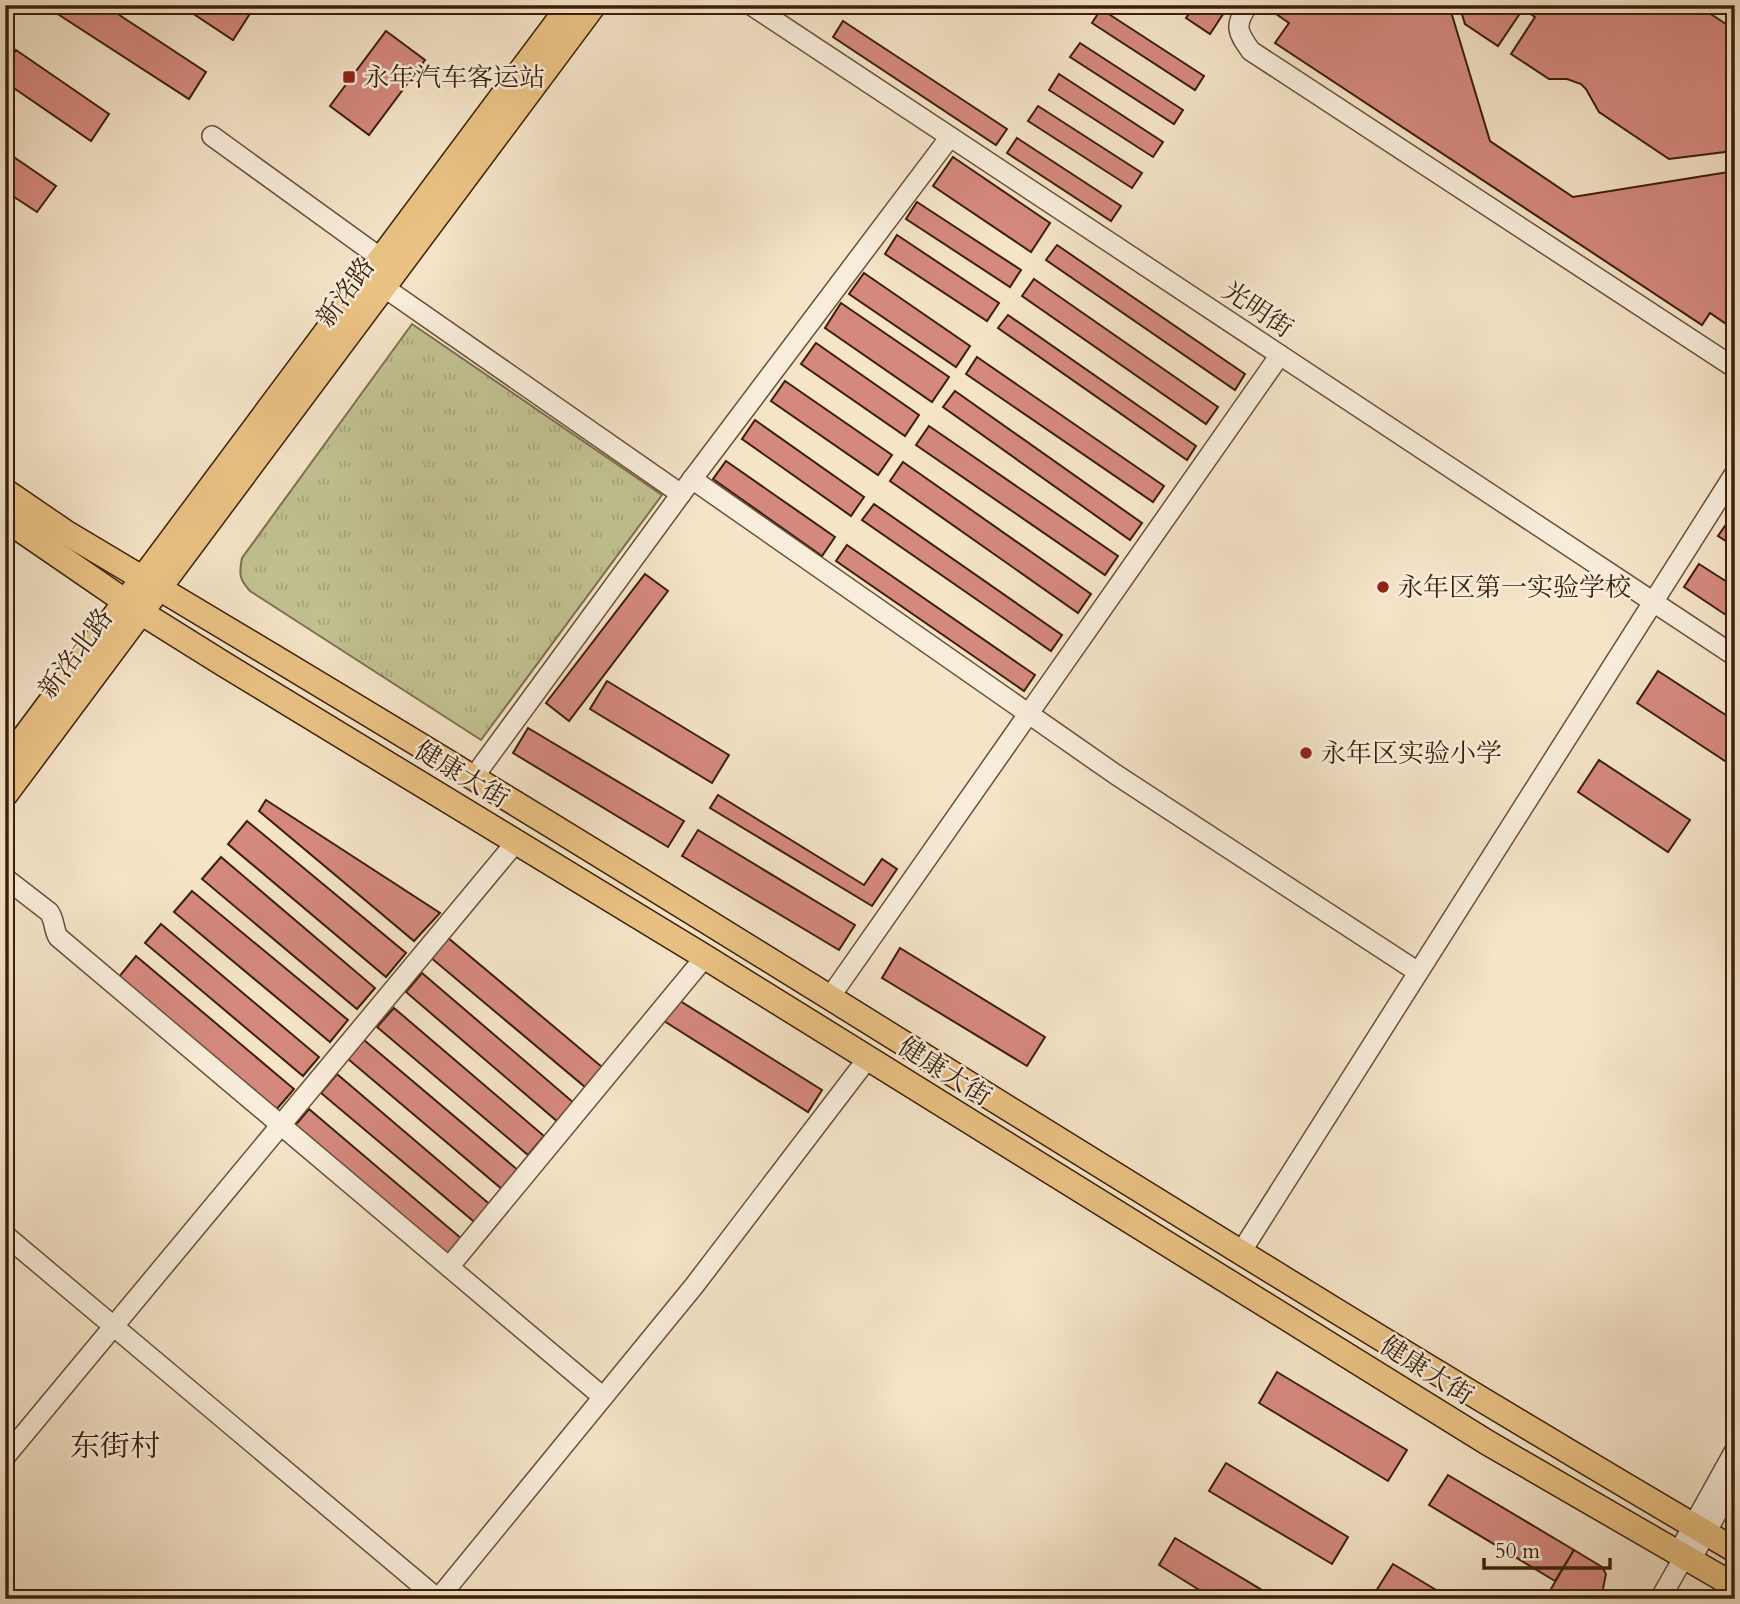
<svg xmlns="http://www.w3.org/2000/svg" width="1740" height="1604" font-family="Cardo,'Noto Serif SC',serif">
  <style>
    .park { fill: url(#park-tufts); stroke: #7e704e; stroke-width: 2 }
    .building { fill: #d5897e; stroke: #3b1f09; stroke-width: 2 }
    .lines { fill: none; stroke-linecap: round; stroke-linejoin: round }
    .minor-casing { stroke: #6a5039; stroke-width: 22 }
    .major-casing { stroke: #3b1f09; stroke-width: 27 }
    .minor { stroke: #f8eddb; stroke-width: 19 }
    .major { stroke: #eac284; stroke-width: 24 }
    .poi-dot { fill: #8f2418; stroke: #f8eddb; stroke-width: 2.5 }
    .labels { text-anchor: middle; stroke-width: 5; stroke-linejoin: round; paint-order: stroke }
    .poi-label { font-size: 26px; fill: #3b1f09; stroke: #f8eddb; text-anchor: start }
    .street-label { font-size: 26px; fill: #3b1f09; stroke: #f8eddb }
    .quarter-label { font-size: 30px; fill: #3b1f09; stroke: #f8eddb }
  </style>
  <defs>
    <pattern id="park-tufts" width="24" height="20" patternUnits="userSpaceOnUse" patternTransform="scale(1.75)"><rect width="24" height="20" fill="#c2c292"/><path d="M3 7l-1-3M5 7V3M7 7l1-3M15 17l-1-3M17 17v-4M19 17l1-3" fill="none" stroke="#a8a67d"/></pattern>
  </defs>
  <rect width="100%" height="100%" fill="#f5e4c8"/>
  <filter id="stains"><feTurbulence type="fractalNoise" baseFrequency=".00286" numOctaves="4"/><feColorMatrix values="0 0 0 0 .2 0 0 0 0 .09 0 0 0 0 .02 0 0 0 .5 -.17"/></filter>
  <radialGradient id="worn" r=".72"><stop offset=".6" stop-color="#630" stop-opacity="0"/><stop offset="1" stop-color="#630" stop-opacity=".3"/></radialGradient>
  <!-- park -->
  <path class="park" d="M412,324L662,495L481,740L250,591C239,579 239,574 242,558Z"/>
  <!-- building -->
  <g class="building">
    <polygon points="57,5 104,5 206,72 189,99 53,11"/>
    <polygon points="180,5 240,5 251,12 233,40"/>
    <polygon points="1195,5 1229,5 1210,34 1186,18"/>
    <polygon points="1271,5 1449,5 1490,141 1573,197 1735,171 1735,330 1710,313 1702,325 1275,43 1289,23 1269,9"/>
    <polygon points="1459,5 1697,5 1735,30 1735,137 1725,152 1669,159 1599,112 1586,89 1581,84 1567,79 1549,79 1511,54 1535,17 1523,9 1498,46 1465,24"/>
    <polygon points="1101,9 1204,76 1195,90 1092,23"/>
    <polygon points="843,21 1007,129 996,145 833,37"/>
    <polygon points="386,31 425,60 369,135 330,106"/>
    <polygon points="1080,43 1183,110 1174,124 1070,57"/>
    <polygon points="16,50 109,114 91,141 5,82 5,67"/>
    <polygon points="1059,74 1163,142 1153,157 1049,90"/>
    <polygon points="1038,106 1142,173 1132,188 1028,121"/>
    <polygon points="1017,138 1121,206 1111,221 1007,153"/>
    <polygon points="5,151 56,186 37,212 5,191"/>
    <polygon points="953,157 1050,223 1031,252 933,186"/>
    <polygon points="917,202 1021,270 1010,287 906,219"/>
    <polygon points="897,235 999,303 987,321 885,254"/>
    <polygon points="1057,245 1245,374 1235,390 1046,260"/>
    <polygon points="864,273 970,346 956,367 849,294"/>
    <polygon points="1034,279 1218,407 1206,424 1022,296"/>
    <polygon points="841,303 949,377 932,402 825,328"/>
    <polygon points="1008,315 1196,446 1187,460 998,328"/>
    <polygon points="816,343 919,415 905,436 801,364"/>
    <polygon points="977,357 1164,486 1153,502 966,374"/>
    <polygon points="785,381 892,455 878,475 771,401"/>
    <polygon points="955,391 1142,523 1130,540 943,407"/>
    <polygon points="755,420 864,497 851,516 742,439"/>
    <polygon points="929,426 1118,556 1105,575 916,445"/>
    <polygon points="726,461 835,537 822,556 713,479"/>
    <polygon points="903,462 1091,594 1078,613 890,481"/>
    <polygon points="874,504 1062,635 1051,651 862,520"/>
    <polygon points="1734,513 1735,513 1735,547 1718,536"/>
    <polygon points="847,545 1035,675 1024,691 836,561"/>
    <polygon points="1699,564 1735,587 1735,621 1684,587"/>
    <polygon points="645,574 668,591 569,721 546,703"/>
    <polygon points="1658,671 1735,721 1735,752 1728,763 1637,703"/>
    <polygon points="607,681 729,755 712,783 590,709"/>
    <polygon points="528,728 684,821 668,847 513,753"/>
    <polygon points="1599,760 1690,820 1668,852 1578,792"/>
    <polygon points="718,795 864,885 882,859 897,869 872,906 710,808"/>
    <polygon points="266,800 440,913 414,941 259,811"/>
    <polygon points="247,821 406,953 386,977 228,844"/>
    <polygon points="698,830 855,925 839,950 682,856"/>
    <polygon points="221,857 375,988 357,1009 202,879"/>
    <polygon points="192,891 348,1020 330,1042 174,912"/>
    <polygon points="161,924 319,1057 303,1076 145,943"/>
    <polygon points="447,937 602,1067 585,1087 430,957"/>
    <polygon points="900,948 1045,1037 1027,1066 882,978"/>
    <polygon points="136,956 294,1089 276,1110 118,978"/>
    <polygon points="422,973 574,1103 558,1122 406,992"/>
    <polygon points="677,999 822,1090 808,1112 664,1021"/>
    <polygon points="394,1008 544,1136 528,1155 377,1027"/>
    <polygon points="364,1040 519,1171 503,1190 348,1059"/>
    <polygon points="337,1074 493,1207 478,1225 321,1093"/>
    <polygon points="309,1109 462,1239 446,1257 293,1128"/>
    <polygon points="1277,1372 1407,1450 1388,1481 1259,1403"/>
    <polygon points="1226,1463 1348,1537 1332,1564 1209,1491"/>
    <polygon points="1448,1475 1574,1550 1555,1581 1429,1505"/>
    <polygon points="1175,1538 1277,1599 1214,1599 1159,1565"/>
    <polygon points="1574,1550 1602,1567 1606,1574 1603,1589 1597,1599 1545,1599"/>
    <polygon points="1393,1564 1451,1599 1389,1599 1376,1591"/>
  </g>
  <g class="lines">
    <!-- minor casing -->
    <g class="minor-casing">
      <g id="minor">
        <polyline points="751,5 1735,656"/>
        <path d="M1248,5C1234,25 1237,32 1251,51L1735,368"/>
        <polyline points="212,136 382,259"/>
        <polyline points="385,288 681,494"/>
        <polyline points="692,479 1115,774 1418,972"/>
        <polyline points="473,778 681,494 950,137"/>
        <path d="M5,878L49,912C55,920 53,928 58,937L603,1397"/>
        <polyline points="830,997 1280,355"/>
        <polyline points="5,1235 438,1599"/>
        <polyline points="1241,1252 1735,473"/>
        <polyline points="449,1267 705,957"/>
        <polyline points="5,1457 516,842"/>
        <polyline points="1678,1553 1735,1450"/>
        <polyline points="1691,1560 1735,1480"/>
        <polyline points="438,1599 694,1286 868,1058"/>
        <polyline points="1660,1599 1684,1557"/>
      </g>
    </g>
    <!-- major casing -->
    <g class="major-casing">
      <g id="major">
        <path d="M5,491L65,532C273,656 481,781 687,909C1035,1124 1381,1343 1735,1550"/>
        <polyline points="5,519 142,613 222,663 705,957 1488,1443 1735,1586"/>
        <polyline points="5,763 570,5"/>
        <polyline points="5,795 594,5"/>
      </g>
    </g>
    <!-- minor -->
    <use href="#minor" class="minor"/>
    <!-- major -->
    <use href="#major" class="major"/>
  </g>
  <!-- markers -->
  <g class="poi-dot">
    <rect x="342" y="70" width="14" height="14" rx="3.5"/>
    <circle cx="1383" cy="587" r="7"/>
    <circle cx="1306" cy="753" r="7"/>
  </g>
  <g class="labels">
    <!-- poi labels -->
    <g class="poi-label">
      <text x="363" y="86">永年汽车客运站</text>
      <text x="1397" y="596">永年区第一实验学校</text>
      <text x="1320" y="762">永年区实验小学</text>
    </g>
    <!-- street labels -->
    <g class="street-label">
      <text transform="translate(345 292) rotate(-54)" y="9">新洺路</text>
      <text transform="translate(1258 309) rotate(34)" y="9">光明街</text>
      <text transform="translate(75 653) rotate(-53)" y="9">新洺北路</text>
      <text transform="translate(462 774) rotate(31)" y="9">健康大街</text>
      <text transform="translate(945 1071) rotate(32)" y="9">健康大街</text>
      <text transform="translate(1427 1370) rotate(32)" y="9">健康大街</text>
    </g>
    <!-- quarter labels -->
    <g class="quarter-label">
      <text x="115" y="1456">东街村</text>
    </g>
  </g>
  <!-- margin -->
  <rect width="1740" height="1604" fill="none" stroke="#f5e4c8" stroke-width="28"/>
  <rect x="7" y="7" width="1726" height="1590" fill="none" stroke="#3b1f09" stroke-width="3.5"/>
  <rect x="14" y="14" width="1712" height="1576" fill="none" stroke="#3b1f09" stroke-width="2"/>
  <!-- scale -->
  <path d="M1484 1558v10h126v-10" fill="none" stroke="#3b1f09" stroke-width="3.5"/>
  <text x="1495" y="1558" font-size="21" fill="#3b1f09" stroke="#f8eddb" stroke-width="5" paint-order="stroke">50 m</text>
  <rect width="100%" height="100%" filter="url(#stains)"/>
  <rect width="100%" height="100%" fill="url(#worn)"/>
</svg>
